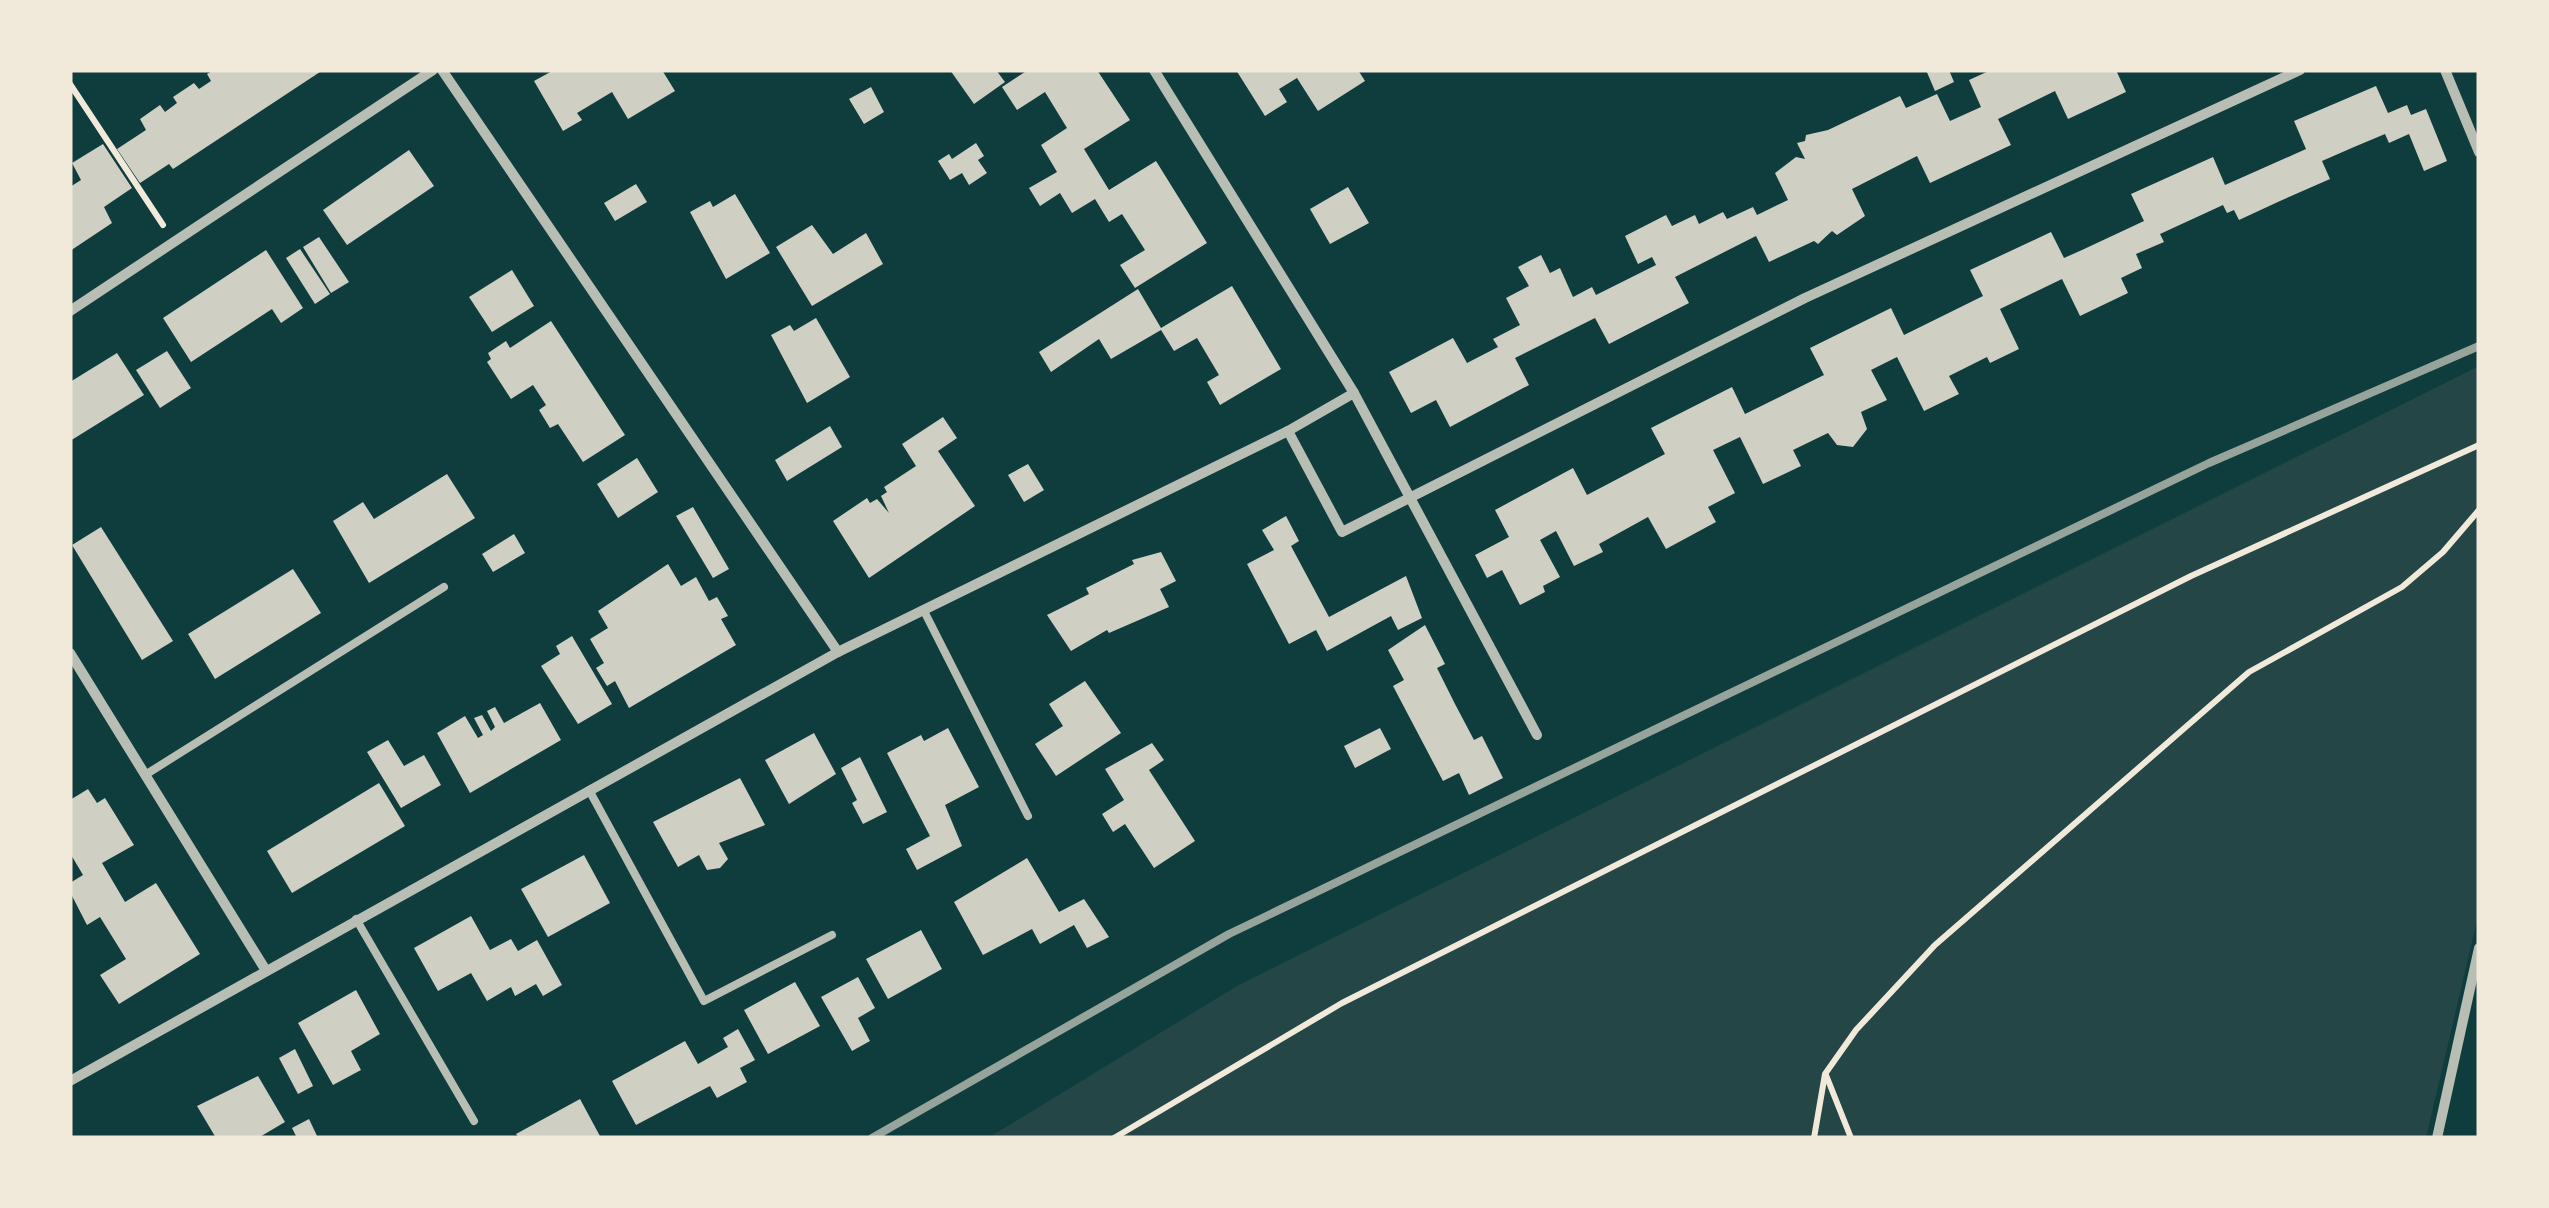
<svg xmlns="http://www.w3.org/2000/svg" width="2549" height="1208" font-family="Lato,sans-serif">
  <style>
    .green { fill: #244646 }
    .building { fill: #cfcfc3 }
    .lines { fill: none; stroke-linecap: round; stroke-linejoin: round }
    .path { stroke: #f1e9da; stroke-width: 6 }
    .service { stroke: #b8beb3; stroke-width: 8 }
    .minor { stroke: #b8beb3; stroke-width: 10 }
    .rail { stroke: #97a49c; stroke-width: 8 }
  </style>
  <rect width="100%" height="100%" fill="#0f3d3e"/>
  <!-- green -->
  <polygon class="green" points="2479,366 2479,912 2426,1138 988,1138 1237,986"/>
  <!-- building -->
  <g class="building">
    <polygon points="214,70 323,70 173,169 169,164 140,183 117,149 146,130 140,119 160,105 165,112 177,103 173,97 194,83 199,89 211,81 207,74"/>
    <polygon points="554,70 662,70 675,91 628,119 612,92 577,113 582,120 563,131 534,81"/>
    <polygon points="950,70 996,70 1005,82 974,104"/>
    <polygon points="1028,70 1097,70 1130,120 1084,149 1109,190 1156,161 1207,243 1135,288 1120,265 1145,250 1122,214 1109,222 1095,199 1072,213 1060,193 1040,206 1029,188 1057,172 1041,145 1067,128 1045,92 1017,110 1002,87"/>
    <polygon points="1236,70 1358,70 1365,81 1318,111 1297,78 1279,89 1287,102 1265,116"/>
    <polygon points="1926,70 1949,70 1954,82 1935,91"/>
    <polygon points="1991,70 2116,70 2126,92 2068,119 2055,91 1998,119 2011,145 1930,183 1917,156 1852,189 1865,216 1837,235 1832,231 1818,244 1814,241 1769,262 1756,236 1675,277 1689,303 1609,344 1595,318 1515,358 1529,385 1450,427 1436,400 1411,413 1389,372 1453,338 1467,363 1498,347 1493,339 1520,325 1506,298 1529,286 1518,267 1541,255 1550,273 1560,268 1573,297 1592,287 1596,295 1656,265 1652,257 1638,264 1625,236 1666,215 1672,226 1695,215 1699,224 1723,212 1727,219 1753,207 1757,215 1788,200 1775,173 1796,157 1805,159 1797,143 1805,141 1806,135 1828,130 1900,96 1906,108 1937,94 1950,121 1981,107 1969,80"/>
    <polygon points="2376,86 2388,113 2407,105 2411,115 2426,109 2447,161 2424,171 2409,134 2389,143 2385,134 2354,147 2322,161 2330,179 2280,201 2239,220 2234,210 2227,213 2223,205 2160,234 2164,242 2136,254 2142,268 2121,278 2128,293 2080,316 2062,279 2000,309 2019,349 1990,363 1987,357 1949,376 1959,394 1924,411 1897,357 1871,370 1887,400 1861,412 1867,429 1853,447 1837,445 1828,433 1793,450 1801,466 1763,484 1740,437 1713,450 1735,493 1708,507 1716,522 1666,549 1648,517 1599,544 1603,552 1574,566 1556,531 1540,540 1560,577 1543,586 1545,592 1520,605 1502,570 1487,578 1475,555 1509,537 1495,510 1573,468 1587,495 1665,454 1651,428 1732,387 1745,414 1824,375 1810,348 1891,308 1904,335 1983,296 1970,270 2051,232 2064,258 2082,250 2144,221 2131,194 2213,157 2225,185 2306,149 2294,121"/>
    <polygon points="871,87 884,112 864,124 849,99"/>
    <polygon points="976,143 984,156 978,160 987,173 969,185 962,173 950,180 938,161 949,154 952,159"/>
    <polygon points="103,144 132,188 104,207 112,223 70,251 70,187 81,180 72,163"/>
    <polygon points="409,150 434,186 347,245 323,210"/>
    <polygon points="636,184 647,202 615,221 604,203"/>
    <polygon points="1348,187 1369,223 1330,244 1310,209"/>
    <polygon points="735,194 770,253 726,279 690,212 710,201 713,207"/>
    <polygon points="812,225 833,254 866,233 883,264 812,306 776,247"/>
    <polygon points="319,237 349,282 331,293 303,247"/>
    <polygon points="300,249 330,294 315,304 286,258"/>
    <polygon points="266,250 303,308 281,323 272,309 191,362 163,318"/>
    <polygon points="512,270 534,306 492,332 469,297"/>
    <polygon points="1232,286 1281,369 1220,405 1207,382 1219,375 1197,338 1174,351 1161,330 1111,359 1099,339 1051,372 1039,352 1138,289 1161,328"/>
    <polygon points="816,318 850,377 807,403 771,335 790,325 794,331"/>
    <polygon points="551,321 625,435 583,462 558,424 550,428 539,410 546,405 533,385 511,399 487,362 491,359 488,353 506,341 510,348"/>
    <polygon points="167,351 191,388 160,408 136,370"/>
    <polygon points="117,353 144,395 70,441 70,382"/>
    <polygon points="943,417 957,438 938,451 975,506 869,578 833,521 867,498 870,503 877,499 889,513 881,496 887,492 884,487 916,466 902,444"/>
    <polygon points="830,426 842,447 787,481 775,460"/>
    <polygon points="637,458 658,492 618,518 597,484"/>
    <polygon points="1028,464 1044,490 1024,502 1008,475"/>
    <polygon points="447,474 475,518 369,583 333,521 363,502 374,519"/>
    <polygon points="693,507 729,569 713,578 676,516"/>
    <polygon points="1286,516 1299,541 1291,546 1329,617 1406,576 1422,618 1398,630 1391,616 1327,651 1316,630 1289,644 1247,564 1274,550 1262,530"/>
    <polygon points="101,527 173,641 142,660 72,545"/>
    <polygon points="514,534 525,553 493,572 482,554"/>
    <polygon points="1161,552 1176,581 1160,589 1169,607 1109,633 1107,630 1071,651 1047,615 1089,594 1086,588 1134,564 1132,560"/>
    <polygon points="668,564 681,586 696,577 709,601 717,597 728,616 721,619 736,645 629,708 615,681 607,686 596,668 604,663 590,639 608,628 598,611"/>
    <polygon points="293,569 321,613 215,679 188,634"/>
    <polygon points="1425,625 1445,664 1437,668 1455,704 1474,740 1482,736 1503,778 1469,795 1459,773 1443,781 1393,686 1404,680 1388,650"/>
    <polygon points="572,636 612,704 578,724 541,666 560,654 556,646"/>
    <polygon points="1085,681 1121,733 1056,776 1035,744 1063,726 1049,704"/>
    <polygon points="540,703 561,740 470,793 437,733 465,716 478,738 483,735 474,718 482,715 491,731 495,727 487,711 495,707 504,723"/>
    <polygon points="948,728 979,787 945,805 962,846 917,870 906,849 930,836 887,753 921,735 924,741"/>
    <polygon points="1380,728 1391,749 1355,768 1344,746"/>
    <polygon points="814,733 836,774 789,804 765,760"/>
    <polygon points="388,740 404,766 424,755 441,785 401,808 367,752"/>
    <polygon points="1152,743 1164,760 1149,770 1195,841 1154,868 1125,824 1113,832 1102,814 1124,800 1105,769"/>
    <polygon points="860,757 887,812 863,824 852,803 857,800 841,768"/>
    <polygon points="740,778 765,825 719,843 728,859 720,868 707,870 699,855 678,867 653,822"/>
    <polygon points="379,783 405,826 292,893 267,851"/>
    <polygon points="88,789 97,803 105,798 134,845 102,863 125,902 156,883 200,954 119,1004 100,975 126,959 100,917 87,925 70,892 70,883 83,875 70,853 70,800"/>
    <polygon points="584,855 610,903 548,937 521,889"/>
    <polygon points="1027,858 1059,912 1084,899 1109,937 1087,948 1074,925 1040,944 1032,929 983,955 954,902"/>
    <polygon points="471,916 490,950 511,939 518,951 537,940 562,985 543,996 536,984 515,996 511,987 487,1001 471,973 438,991 414,948"/>
    <polygon points="921,930 942,969 888,999 866,959"/>
    <polygon points="858,977 875,1008 858,1018 870,1041 852,1051 821,997"/>
    <polygon points="795,982 820,1026 768,1054 744,1010"/>
    <polygon points="356,990 380,1034 351,1051 361,1070 333,1085 298,1023"/>
    <polygon points="738,1029 755,1060 740,1068 747,1082 717,1098 710,1086 636,1125 612,1081 685,1041 698,1064 728,1047 723,1038"/>
    <polygon points="295,1049 313,1086 298,1094 279,1058"/>
    <polygon points="258,1076 285,1122 258,1138 216,1138 197,1106"/>
    <polygon points="580,1099 601,1138 519,1138 516,1134"/>
    <polygon points="309,1119 318,1138 297,1138 292,1128"/>
  </g>
  <g class="lines">
    <!-- path -->
    <g class="path">
      <polyline points="70,84 163,225"/>
      <polyline points="1826,1075 1851,1138"/>
      <polyline points="1114,1138 1342,1003 2191,576 2479,445"/>
      <polyline points="1814,1138 1825,1074 1856,1030 1935,945 2249,672 2402,587 2443,552 2479,510"/>
    </g>
    <!-- service -->
    <g class="service">
      <polyline points="924,611 1028,816"/>
      <polyline points="145,775 444,587"/>
      <polyline points="589,790 704,1001 832,935"/>
      <polyline points="356,919 474,1121"/>
    </g>
    <!-- minor -->
    <g class="minor">
      <polyline points="442,70 838,652"/>
      <polyline points="1154,70 1354,393 1537,735"/>
      <polyline points="2445,70 2479,152"/>
      <polyline points="70,311 433,70"/>
      <polyline points="1288,431 1342,532 1805,298 2300,70"/>
      <polyline points="70,653 265,969"/>
      <polyline points="70,1081 838,652 1288,431 1354,393"/>
      <polyline points="2437,1138 2479,948"/>
    </g>
    <!-- rail -->
    <polyline class="rail" points="872,1138 1229,934 2209,463 2479,346"/>
  </g>
  <!-- border -->
  <rect width="2549" height="1208" fill="none" stroke="#f1e9da" stroke-width="145"/>
</svg>
